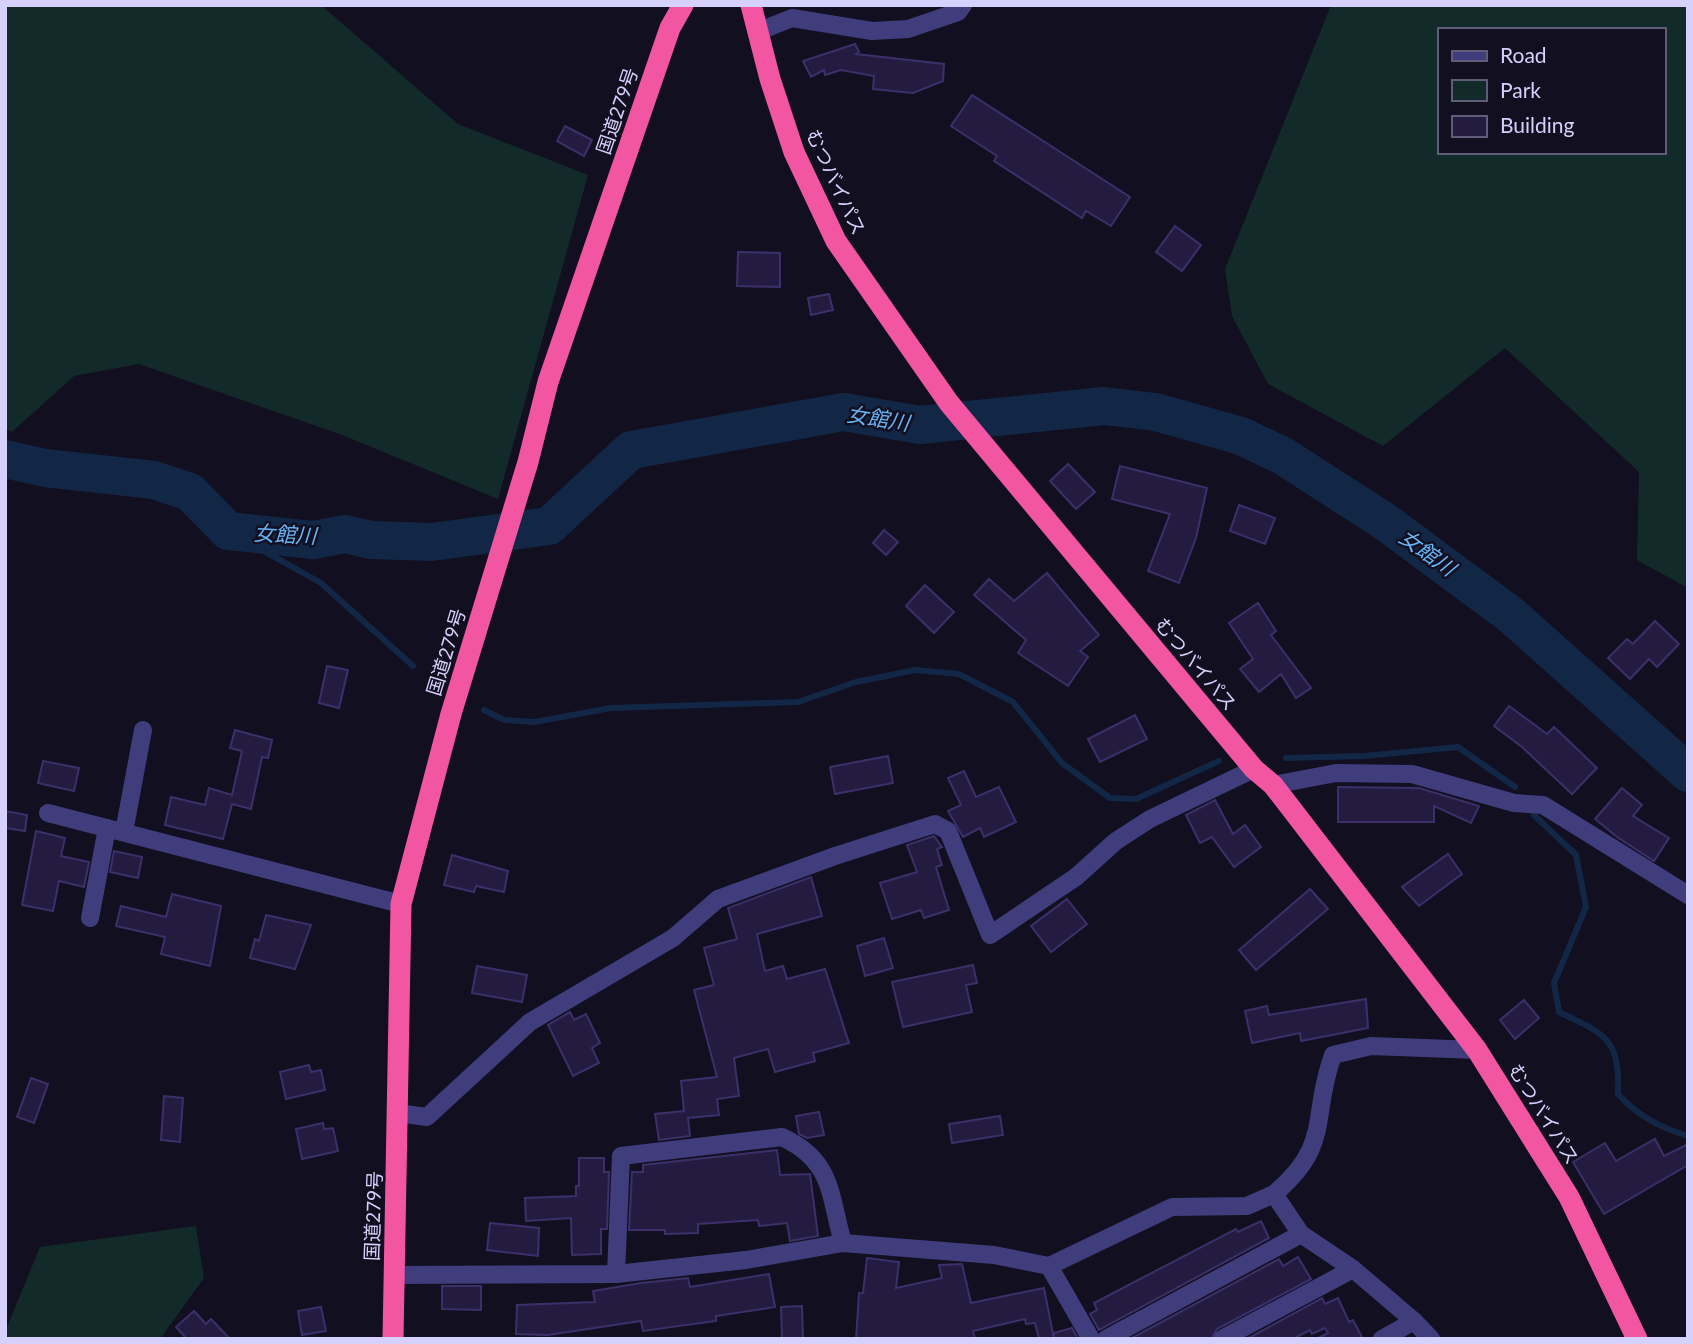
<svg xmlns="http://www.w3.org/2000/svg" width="1693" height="1344" font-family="Lato,'Noto Sans JP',sans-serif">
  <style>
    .green { fill: #122a29; fill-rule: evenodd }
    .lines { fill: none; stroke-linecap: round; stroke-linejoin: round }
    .stream { stroke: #122746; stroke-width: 6 }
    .river { stroke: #122746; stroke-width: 38 }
    .building { fill: #231c40; stroke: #3b306a; stroke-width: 2 }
    .minor { stroke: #3f3d7c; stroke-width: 18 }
    .highway { stroke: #f256a2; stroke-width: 21 }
    .labels { text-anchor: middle; stroke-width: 5; stroke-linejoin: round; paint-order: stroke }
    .street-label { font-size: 19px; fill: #d6d1fc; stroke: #120f20 }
    .water-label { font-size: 21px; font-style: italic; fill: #67b4f4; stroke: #120f20 }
  </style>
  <rect width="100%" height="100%" fill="#120f20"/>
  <!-- green -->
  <g class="green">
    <polygon points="5,5 321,5 458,124 588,175 498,499 342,435 139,364 74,376 12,432 5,429"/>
    <path d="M1331,5H1688V588L1637,560L1639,472L1505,348L1383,446L1268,384L1232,316L1225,269ZM1439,30H1663V152H1439Z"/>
    <polygon points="196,1226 204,1278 160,1339 5,1339 5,1332 40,1247"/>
  </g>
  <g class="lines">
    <!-- stream -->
    <g class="stream">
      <polyline points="228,531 321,583 413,666"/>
      <polyline points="484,710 504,720 534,722 611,708 798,702 856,682 915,670 959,674 1013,702 1062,763 1110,798 1136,799 1219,761"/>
      <polyline points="1286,758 1364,756 1458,747 1515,787"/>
      <path d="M1534,815L1576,855L1586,907L1554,983L1559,1012C1605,1034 1620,1038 1618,1094C1638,1116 1659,1127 1688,1136"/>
    </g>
    <!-- river -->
    <polyline class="river" points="5,459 45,468 154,480 190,492 228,531 313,540 345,534 371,540 432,542 549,526 631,450 844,412 920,425 1104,406 1156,412 1241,436 1283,456 1384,521 1511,615 1688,773"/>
  </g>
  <!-- building -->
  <g class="building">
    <polygon points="855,44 859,52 856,54 944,64 943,81 913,93 873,89 874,76 841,70 825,75 824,70 811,77 803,61"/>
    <polygon points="972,95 1130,197 1111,226 1086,211 1082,218 994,161 997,156 951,126"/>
    <polygon points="565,126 592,140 584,156 557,141"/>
    <polygon points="1175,226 1201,245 1182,271 1156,252"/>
    <polygon points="738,252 780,253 780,287 737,286"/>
    <polygon points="829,294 833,310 811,315 808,298"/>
    <polygon points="1068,464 1095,492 1076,509 1050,481"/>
    <polygon points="1120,466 1207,488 1196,538 1179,583 1148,571 1170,514 1112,499"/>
    <polygon points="1239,505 1275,518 1265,544 1230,531"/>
    <polygon points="884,530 898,542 886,555 873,543"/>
    <polygon points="1047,573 1099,635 1080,651 1088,657 1068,686 1018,653 1026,640 974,595 989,579 1014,601"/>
    <polygon points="925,585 954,612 934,633 906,606"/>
    <polygon points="1258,603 1276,631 1271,635 1311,688 1296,698 1281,674 1259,692 1240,669 1253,659 1229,623"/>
    <polygon points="1655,621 1679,644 1657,667 1649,659 1630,679 1608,658 1627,639 1633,644"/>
    <polygon points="327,666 348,670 339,708 319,703"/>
    <polygon points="1509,706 1547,734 1554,727 1597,768 1572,794 1522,747 1494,726"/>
    <polygon points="1135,715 1147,739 1100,762 1088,739"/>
    <polygon points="235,730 272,740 268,758 262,757 251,809 232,804 223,839 165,825 171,797 205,805 209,788 232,795 242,751 230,748"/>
    <polygon points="888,756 893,783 835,794 830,767"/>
    <polygon points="43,761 79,768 74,791 38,783"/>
    <polygon points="964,771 976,797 999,787 1016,822 984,837 980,828 963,837 948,811 961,805 948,778"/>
    <polygon points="1338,787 1419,788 1479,806 1471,823 1434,806 1434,822 1338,822"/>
    <polygon points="1622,788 1642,805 1633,816 1669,838 1654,861 1617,837 1595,819"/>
    <polygon points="1215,800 1233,834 1245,825 1261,847 1234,867 1212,837 1200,843 1186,815"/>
    <polygon points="5,811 27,815 25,831 5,828"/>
    <polygon points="36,831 65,838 61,856 89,862 84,887 59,881 53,911 22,905"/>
    <polygon points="934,836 942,847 937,849 942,865 936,867 949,910 924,918 921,910 892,919 880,883 917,872 907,845"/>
    <polygon points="114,851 142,857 138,878 110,872"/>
    <polygon points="1448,854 1462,874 1419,906 1402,887"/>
    <polygon points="452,855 508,871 504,892 476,886 474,892 444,885"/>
    <polygon points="811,877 822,916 757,934 765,971 783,966 787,979 825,969 849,1043 813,1053 815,1061 775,1072 768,1049 734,1058 739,1096 717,1099 719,1115 688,1118 690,1136 659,1140 655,1114 684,1111 681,1081 717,1077 694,990 714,985 704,948 737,939 728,908"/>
    <polygon points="1310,889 1328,909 1256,970 1239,950"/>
    <polygon points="172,894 221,906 210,966 161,954 165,937 116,926 121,906 166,917"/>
    <polygon points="1067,899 1087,924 1051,952 1031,926"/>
    <polygon points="266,915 311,925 295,969 250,958 255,939 259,941"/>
    <polygon points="884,938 893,968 865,976 857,946"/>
    <polygon points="973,965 977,983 966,985 972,1012 903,1027 892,982"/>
    <polygon points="477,966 527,975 522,1002 472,993"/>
    <polygon points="1366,999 1368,1028 1301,1041 1300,1033 1252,1043 1245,1011 1267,1006 1269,1015"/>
    <polygon points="1524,1000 1539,1018 1515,1039 1500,1020"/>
    <polygon points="570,1012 574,1020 586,1014 600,1043 592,1048 599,1063 573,1076 548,1025"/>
    <polygon points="309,1065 311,1072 321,1070 325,1090 286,1099 280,1072"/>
    <polygon points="31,1078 48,1084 34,1123 17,1117"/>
    <polygon points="164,1096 183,1098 180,1142 161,1140"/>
    <polygon points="819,1112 824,1135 807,1138 799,1134 796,1116"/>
    <polygon points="1000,1116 1003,1135 952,1143 949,1124"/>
    <polygon points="323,1123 324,1129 333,1128 338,1151 302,1159 296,1129"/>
    <polygon points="1655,1139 1664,1156 1688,1144 1688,1165 1604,1214 1573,1162 1605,1143 1616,1161"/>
    <polygon points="777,1150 780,1175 810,1174 818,1236 790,1241 787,1223 759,1226 758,1220 698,1224 698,1233 665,1234 665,1230 629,1230 632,1172 643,1172 643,1165"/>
    <polygon points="579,1158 604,1158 604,1172 609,1172 607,1229 601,1229 601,1254 572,1255 571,1218 526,1221 525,1198 576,1196 576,1186 579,1186"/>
    <polygon points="1261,1221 1269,1238 1099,1330 1090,1314 1097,1310 1094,1303 1236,1229 1238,1232"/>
    <polygon points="490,1223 539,1228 538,1256 487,1250"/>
    <polygon points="1298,1257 1311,1279 1217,1329 1211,1339 1130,1339 1279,1259 1283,1266"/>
    <polygon points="867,1258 899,1262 896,1288 942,1278 939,1265 962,1264 971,1303 1044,1288 1054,1339 1039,1339 1035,1323 1026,1324 1025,1319 973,1331 975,1339 856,1339 859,1293 863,1293"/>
    <polygon points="769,1274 775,1307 716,1316 716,1321 643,1331 641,1321 548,1335 516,1334 517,1305 595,1302 593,1291 641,1283 688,1278 690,1287"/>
    <polygon points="442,1286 481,1286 481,1310 442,1309"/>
    <polygon points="1322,1298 1325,1304 1338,1298 1349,1322 1353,1320 1363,1339 1316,1339 1328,1333 1325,1328 1312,1334 1310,1330 1293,1339 1247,1339"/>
    <polygon points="802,1306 803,1339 782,1339 781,1307"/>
    <polygon points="321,1307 326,1331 302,1335 298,1311"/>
    <polygon points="194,1311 206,1324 211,1319 230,1339 187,1339 176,1327"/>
    <polygon points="1072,1328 1078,1339 1054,1339 1054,1333"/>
  </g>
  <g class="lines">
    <!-- minor -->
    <g class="minor">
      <polyline points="757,32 792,18 872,31 908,29 958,12 963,5"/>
      <polyline points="1273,785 1336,773 1412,774 1514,803 1543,805 1688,895"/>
      <polyline points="48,813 401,904"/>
      <polyline points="124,832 143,730"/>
      <polyline points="90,918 107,828"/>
      <polyline points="397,1113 427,1117 530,1022 673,938 718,899 835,856 935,824 948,831 990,935 1076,877 1116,841 1150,819 1254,769"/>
      <polyline points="1049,1266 1091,1339"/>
      <path d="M616,1274L621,1156L782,1137C833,1161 829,1193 843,1243"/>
      <polyline points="394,1275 616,1274 746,1260 843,1243 994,1255 1049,1266 1172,1207 1247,1206 1274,1194"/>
      <polyline points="1414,1321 1431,1339"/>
      <polyline points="1106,1339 1301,1234"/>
      <polyline points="1222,1339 1353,1269"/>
      <path d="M1382,1339L1414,1321L1353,1269L1301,1234L1274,1194C1333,1144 1310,1118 1333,1055L1371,1046L1477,1050"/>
    </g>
    <!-- highway -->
    <g class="highway">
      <polyline points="751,5 770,79 794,152 836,241 949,403 1254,769 1273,785 1477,1050 1569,1197 1637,1339"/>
      <polyline points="393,1339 401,904 451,714 528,462 548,382 670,28 683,5"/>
    </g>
  </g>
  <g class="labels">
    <!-- street labels -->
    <g class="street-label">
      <text transform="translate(617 111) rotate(-71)" y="7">国道279号</text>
      <text transform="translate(836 182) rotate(65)" y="7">むつバイパス</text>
      <text transform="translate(446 652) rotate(-73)" y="7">国道279号</text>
      <text transform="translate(1196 664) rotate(50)" y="7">むつバイパス</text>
      <text transform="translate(1544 1114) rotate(58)" y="7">むつバイパス</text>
      <text transform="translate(373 1216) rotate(-88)" y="7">国道279号</text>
    </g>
    <!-- water labels -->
    <g class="water-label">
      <text transform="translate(878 419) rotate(9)" y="7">女館川</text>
      <text transform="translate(285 535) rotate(3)" y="7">女館川</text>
      <text transform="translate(1427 553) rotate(36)" y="7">女館川</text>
    </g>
  </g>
  <!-- border -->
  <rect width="1693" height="1344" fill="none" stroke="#d6d1fc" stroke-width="14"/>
  <!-- legend -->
  <rect x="1438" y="28" width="228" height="126" fill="#120f20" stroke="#605d78" stroke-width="2"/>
  <rect x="1452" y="51" width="35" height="10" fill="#3f3d7c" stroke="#605d78" stroke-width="2"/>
  <text x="1500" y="63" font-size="21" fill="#d6d1fc">Road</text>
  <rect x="1452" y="80" width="35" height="21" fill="#122a29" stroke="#605d78" stroke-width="2"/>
  <text x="1500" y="98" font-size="21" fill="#d6d1fc">Park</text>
  <rect x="1452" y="116" width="35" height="21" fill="#231c40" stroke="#605d78" stroke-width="2"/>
  <text x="1500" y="133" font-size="21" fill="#d6d1fc">Building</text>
</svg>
